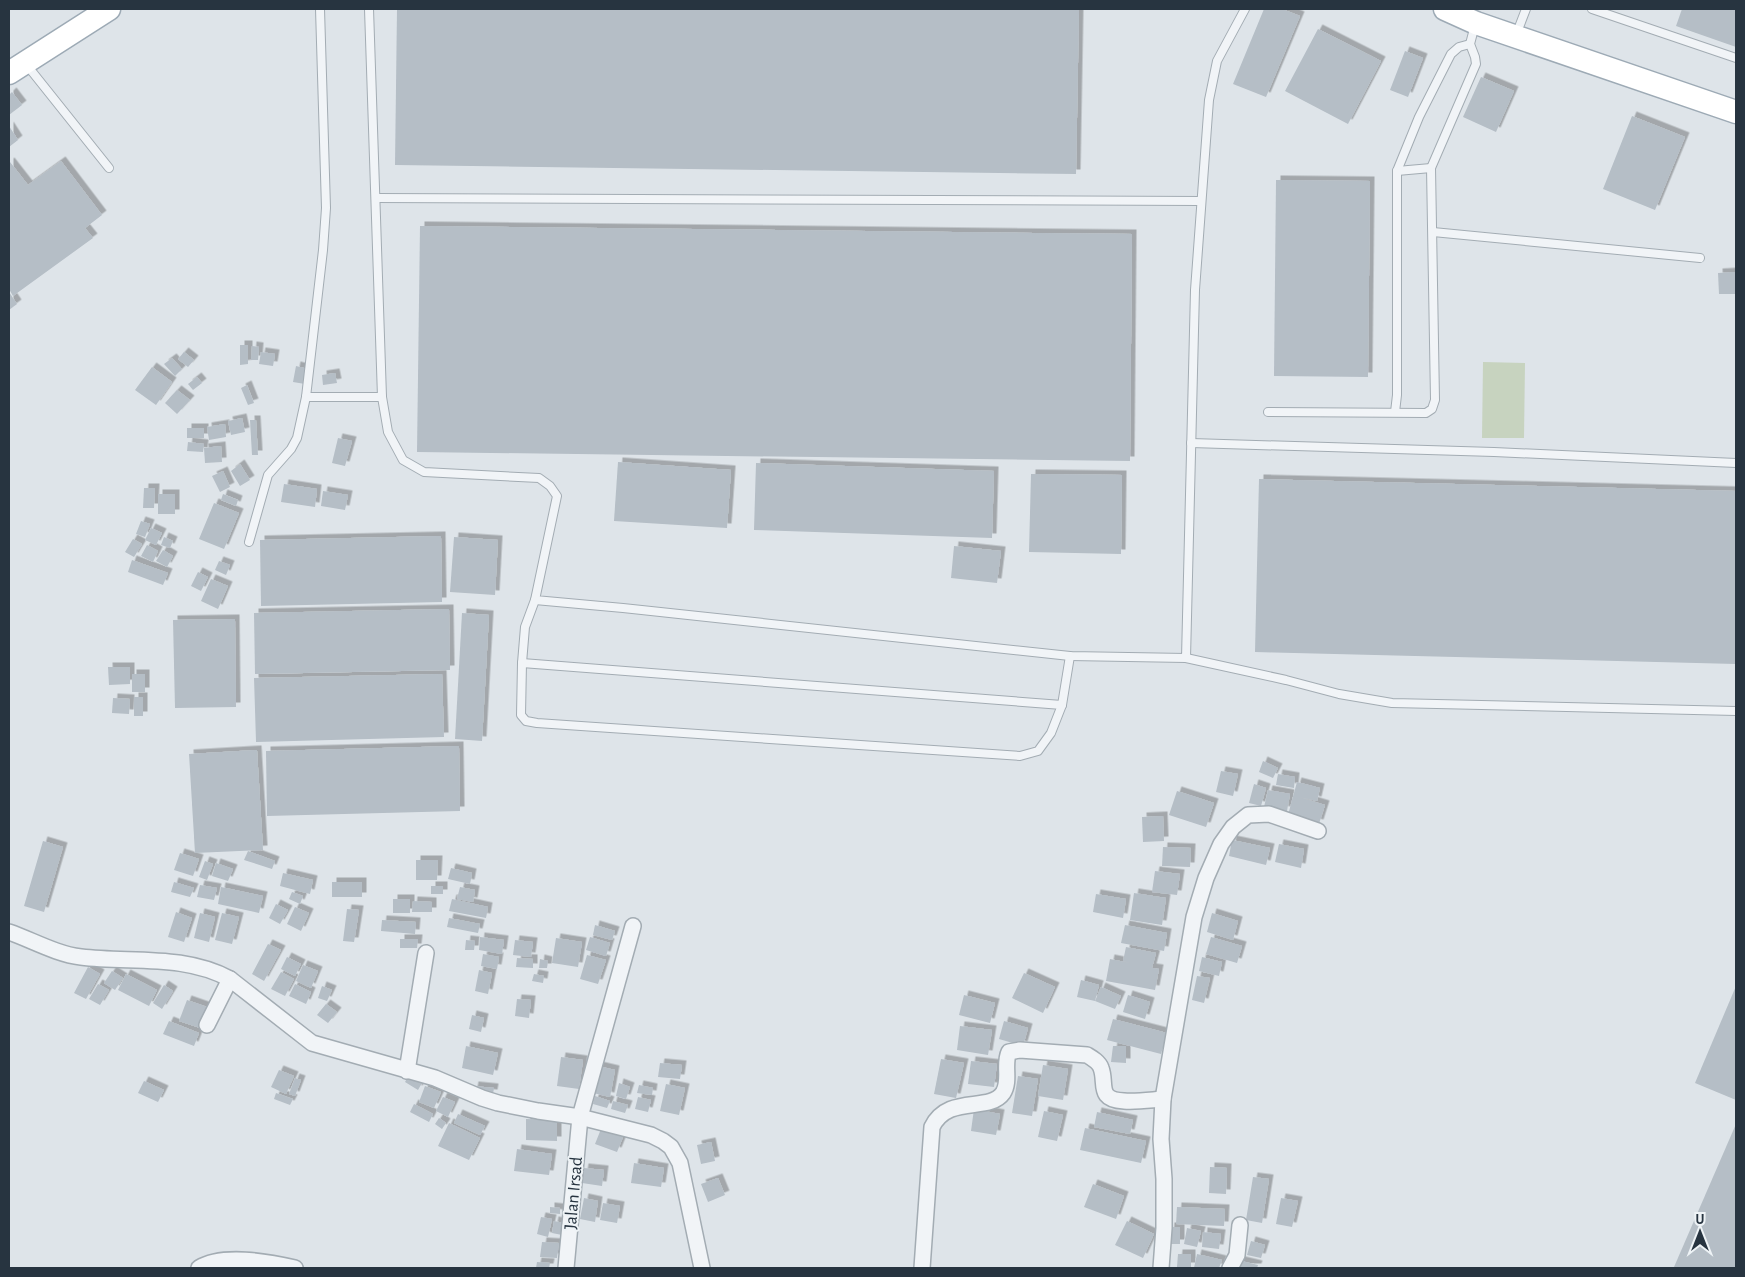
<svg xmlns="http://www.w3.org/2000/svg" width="1745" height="1277" font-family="'Alegreya Sans',sans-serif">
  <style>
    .green { fill: #c7d3bf }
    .building { fill: #b5bec6; filter: url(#shadow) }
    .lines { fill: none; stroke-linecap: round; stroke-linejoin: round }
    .service-casing { stroke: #a3acb3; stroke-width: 10 }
    .minor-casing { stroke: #a3acb3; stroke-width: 18 }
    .primary-casing { stroke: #9daab5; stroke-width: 25 }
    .service { stroke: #f1f4f7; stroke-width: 8 }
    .minor { stroke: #f1f4f7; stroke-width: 15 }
    .primary { stroke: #fff; stroke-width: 22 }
    .labels { text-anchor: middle; stroke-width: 4; stroke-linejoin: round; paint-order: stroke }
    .street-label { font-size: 18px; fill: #273440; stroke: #eef3f6 }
  </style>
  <defs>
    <filter id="shadow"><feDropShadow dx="4.5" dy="-4.5" stdDeviation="0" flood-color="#0004"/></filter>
  </defs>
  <rect width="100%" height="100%" fill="#dee4e9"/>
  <!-- green -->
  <polygon class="green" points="1483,362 1525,363 1524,438 1482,438"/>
  <!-- building -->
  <g class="building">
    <polygon points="397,9 1079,9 1076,174 395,165"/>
    <polygon points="1264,9 1282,9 1300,16 1266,97 1233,84"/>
    <polygon points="1682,9 1736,9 1736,47 1676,26"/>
    <polygon points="1318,29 1381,61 1348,124 1285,91"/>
    <polygon points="1405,51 1423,58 1408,97 1390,90"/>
    <polygon points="1481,77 1514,91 1496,132 1463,117"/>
    <polygon points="12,92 22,105 9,115 9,95"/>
    <polygon points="1632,116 1685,137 1655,210 1603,189"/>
    <polygon points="9,126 18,140 9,147"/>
    <polygon points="61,161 102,215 85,228 93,238 13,296 9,289 9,163 10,162 28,185"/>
    <polygon points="1276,180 1370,181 1368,377 1274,376"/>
    <polygon points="420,226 1132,234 1130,461 417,452"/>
    <polygon points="1736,272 1736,294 1719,294 1718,273"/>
    <polygon points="9,292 17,304 9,310"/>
    <polygon points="240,345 248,345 248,364 240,365"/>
    <polygon points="252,346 259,347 258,360 251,360"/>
    <polygon points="184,352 194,360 188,367 178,359"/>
    <polygon points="261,352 275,354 273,366 259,364"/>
    <polygon points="172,358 182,369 175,376 164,364"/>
    <polygon points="296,366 308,369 305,384 293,382"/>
    <polygon points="152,367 172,382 156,405 135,390"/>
    <polygon points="335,373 337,383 323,385 322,375"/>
    <polygon points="197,377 202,383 193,390 188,384"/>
    <polygon points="247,385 254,403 248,405 241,388"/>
    <polygon points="177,390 190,400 177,414 165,403"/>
    <polygon points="242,418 245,432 231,435 228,421"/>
    <polygon points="250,420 256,420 258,455 252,455"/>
    <polygon points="225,424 226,437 209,440 207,427"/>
    <rect x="187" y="428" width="17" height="10"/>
    <polygon points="338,438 352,441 345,466 332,463"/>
    <polygon points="188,442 204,444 203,452 187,451"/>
    <polygon points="221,446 222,462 205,463 204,448"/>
    <polygon points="618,462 731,470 727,528 614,521"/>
    <polygon points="756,463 994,471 992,538 754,530"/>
    <polygon points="240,464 250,480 240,486 231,471"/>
    <polygon points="223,471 230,487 220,492 212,476"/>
    <polygon points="1031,474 1122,475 1121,554 1029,552"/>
    <polygon points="1259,479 1736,491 1736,664 1255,652"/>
    <polygon points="284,484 317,489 315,507 281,502"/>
    <polygon points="144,488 155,488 154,508 143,508"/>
    <polygon points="323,491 348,495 345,510 321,506"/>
    <rect x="158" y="494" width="17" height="20"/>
    <polygon points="223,494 238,500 236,506 221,500"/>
    <polygon points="214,503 239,513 224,549 199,539"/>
    <polygon points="141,521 150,524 145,537 136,534"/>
    <polygon points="151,528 162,533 156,545 145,540"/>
    <polygon points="441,536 442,602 261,606 260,540"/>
    <polygon points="164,537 173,541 170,548 161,545"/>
    <polygon points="454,537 498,540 495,595 450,592"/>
    <polygon points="133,539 142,544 134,557 125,552"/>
    <polygon points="147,545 158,551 153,562 141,556"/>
    <polygon points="954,546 1001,551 997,583 951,578"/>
    <polygon points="163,550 173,556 167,567 156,561"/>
    <polygon points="132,560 168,573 163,585 128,572"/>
    <polygon points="219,561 230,565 226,575 215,570"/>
    <polygon points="198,572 208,577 201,591 191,586"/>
    <polygon points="211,579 228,586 218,609 201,601"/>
    <polygon points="449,609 450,670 255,674 254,613"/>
    <polygon points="462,613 489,615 482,741 455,739"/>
    <polygon points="235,619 236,707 175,708 173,620"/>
    <polygon points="108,667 130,667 130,684 109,685"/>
    <rect x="132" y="674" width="13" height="18"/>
    <polygon points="442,674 444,737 256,742 254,678"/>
    <rect x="134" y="697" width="9" height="19"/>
    <polygon points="113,698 130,699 129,714 112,713"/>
    <polygon points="459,746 460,811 267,816 266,751"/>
    <polygon points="257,750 263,850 195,853 189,754"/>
    <polygon points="1263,761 1278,768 1273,778 1259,772"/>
    <polygon points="1221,771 1238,774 1233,796 1216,792"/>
    <polygon points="1278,774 1295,777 1294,788 1276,785"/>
    <polygon points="1297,782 1320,788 1317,801 1299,797 1325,805 1319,824 1288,815"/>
    <polygon points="1254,784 1266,788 1261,806 1249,803"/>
    <polygon points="1268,790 1290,794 1287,811 1264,807"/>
    <polygon points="1177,791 1214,803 1206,827 1169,815"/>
    <polygon points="1163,816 1164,841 1143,842 1142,817"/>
    <polygon points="1232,840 1270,848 1266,865 1229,856"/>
    <polygon points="43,841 63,847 44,912 24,906"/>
    <polygon points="1279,844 1304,849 1301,868 1275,862"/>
    <polygon points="1163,847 1191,848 1190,867 1162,866"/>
    <polygon points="248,851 275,861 272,869 244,860"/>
    <polygon points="180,853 199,859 193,876 174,870"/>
    <polygon points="416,860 438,860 437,880 416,880"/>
    <polygon points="205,861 213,864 207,880 199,877"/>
    <polygon points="216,863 233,869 228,881 212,876"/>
    <polygon points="451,868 472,873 470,884 448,879"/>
    <polygon points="1155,871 1180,874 1177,895 1152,892"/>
    <polygon points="283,873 313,880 310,894 280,886"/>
    <polygon points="174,882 194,888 190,897 171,892"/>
    <rect x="332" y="882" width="30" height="15"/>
    <polygon points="200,885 217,888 214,900 197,897"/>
    <rect x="431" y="886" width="12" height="8"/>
    <polygon points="221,887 263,896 259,913 218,904"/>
    <polygon points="460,887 475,890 473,902 457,899"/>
    <polygon points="292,892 303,896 300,904 289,899"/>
    <polygon points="1134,893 1166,898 1162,925 1130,920"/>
    <polygon points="1096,894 1126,899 1123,918 1093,912"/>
    <rect x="393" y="899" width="17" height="14"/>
    <polygon points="452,899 488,907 486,918 449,911"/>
    <polygon points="413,901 432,902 432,912 412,912"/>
    <polygon points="276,904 288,910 280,924 269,918"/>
    <polygon points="295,907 309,913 301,931 287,924"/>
    <polygon points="347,909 359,910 354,942 343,941"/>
    <polygon points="176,912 192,918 184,942 168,937"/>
    <polygon points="200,913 215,917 209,942 194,938"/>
    <polygon points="222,913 239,917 232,944 215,940"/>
    <polygon points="1212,913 1238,921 1233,940 1207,932"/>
    <polygon points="449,918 480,924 478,933 447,927"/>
    <polygon points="382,920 416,922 415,934 381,931"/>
    <polygon points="595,925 615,931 612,940 593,935"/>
    <polygon points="1125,925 1167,933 1164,951 1121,943"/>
    <polygon points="480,937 504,940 502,954 479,950"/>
    <polygon points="590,937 610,943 606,956 586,950"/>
    <polygon points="1211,937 1242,946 1237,963 1206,954"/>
    <polygon points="556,938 582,942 578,967 552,963"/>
    <polygon points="400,939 418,939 417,948 400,948"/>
    <polygon points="466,940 475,941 474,950 465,950"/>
    <polygon points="515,940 533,942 531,957 513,955"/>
    <polygon points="268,944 281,950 264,981 252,974"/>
    <polygon points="1126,947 1156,953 1152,968 1159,969 1155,990 1106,981 1110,959 1130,963 1123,961"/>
    <polygon points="483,954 499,957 497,969 481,966"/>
    <polygon points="587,955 606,960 598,984 580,979"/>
    <polygon points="287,957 301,964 295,976 281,969"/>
    <polygon points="1202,957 1222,962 1219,976 1199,971"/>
    <polygon points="517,958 533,959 533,968 516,967"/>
    <polygon points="540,959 548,961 547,968 539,968"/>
    <polygon points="303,965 318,971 311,988 296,981"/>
    <polygon points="88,967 100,974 86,999 74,993"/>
    <polygon points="479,970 492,973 488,994 475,991"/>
    <polygon points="112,971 123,978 115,990 104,983"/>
    <polygon points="281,972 294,979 285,996 271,989"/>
    <polygon points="1024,973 1055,987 1043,1013 1012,998"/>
    <polygon points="126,974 157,990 149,1006 118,990"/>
    <polygon points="534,974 544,976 543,983 532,981"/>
    <polygon points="1197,976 1210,978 1204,1003 1192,1000"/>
    <polygon points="1081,980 1099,985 1095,1001 1077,997"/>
    <polygon points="98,984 109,990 100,1005 89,999"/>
    <polygon points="295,984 311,992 306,1004 289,996"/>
    <polygon points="164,985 173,991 162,1009 153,1003"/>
    <polygon points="322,986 332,990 327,1001 318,998"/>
    <polygon points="1736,986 1736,1100 1695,1083"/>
    <polygon points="1101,987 1121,996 1115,1009 1095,1001"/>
    <polygon points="964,995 995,1003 990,1023 959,1015"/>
    <polygon points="1128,995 1150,1002 1145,1019 1123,1012"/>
    <polygon points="517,999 531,1000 529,1018 515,1016"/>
    <polygon points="187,1000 210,1008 203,1029 179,1021"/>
    <polygon points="326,1004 337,1012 328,1023 317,1015"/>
    <polygon points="472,1015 484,1018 481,1032 469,1029"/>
    <polygon points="1113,1019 1167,1033 1161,1054 1107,1040"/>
    <polygon points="169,1021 199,1033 194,1046 163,1034"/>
    <polygon points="1004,1021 1028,1028 1023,1046 999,1039"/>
    <polygon points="960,1026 992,1030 988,1055 957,1050"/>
    <polygon points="466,1046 498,1053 493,1075 462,1068"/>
    <polygon points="1113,1046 1126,1046 1126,1063 1111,1062"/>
    <polygon points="561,1057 583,1060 579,1089 557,1086"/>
    <polygon points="941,1059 964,1063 956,1098 934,1094"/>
    <polygon points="971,1061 997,1064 994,1087 968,1084"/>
    <polygon points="660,1063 682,1065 680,1079 658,1077"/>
    <polygon points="1043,1065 1068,1069 1063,1100 1038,1096"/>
    <polygon points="598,1066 615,1070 610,1097 593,1093"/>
    <polygon points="279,1070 294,1076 286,1094 271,1087"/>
    <polygon points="409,1075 422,1083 418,1090 405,1082"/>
    <polygon points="1018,1076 1038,1079 1032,1116 1012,1113"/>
    <polygon points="295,1078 301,1080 295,1096 289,1094"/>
    <polygon points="144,1081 164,1090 158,1102 138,1093"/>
    <polygon points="619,1083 630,1087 626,1099 616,1096"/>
    <polygon points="666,1084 685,1088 679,1115 660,1111"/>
    <polygon points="639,1085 653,1088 652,1095 637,1093"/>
    <polygon points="425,1086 441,1092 434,1108 419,1102"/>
    <polygon points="474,1086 494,1088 493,1094 473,1092"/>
    <polygon points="276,1093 293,1099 290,1105 274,1099"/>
    <polygon points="595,1096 610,1101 607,1108 593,1104"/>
    <polygon points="443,1097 455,1102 448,1117 436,1111"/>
    <polygon points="638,1097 651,1100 648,1112 635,1109"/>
    <polygon points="613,1101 628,1105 625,1113 611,1109"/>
    <polygon points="414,1104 433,1114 429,1122 410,1112"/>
    <polygon points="974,1109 1000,1114 996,1135 971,1131"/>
    <polygon points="1044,1111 1063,1115 1057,1141 1038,1137"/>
    <polygon points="1097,1112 1133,1120 1130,1134 1094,1127"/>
    <polygon points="458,1114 485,1126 480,1135 454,1123"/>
    <polygon points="439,1118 446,1123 442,1129 435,1124"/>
    <polygon points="526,1119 557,1120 557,1141 526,1140"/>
    <polygon points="449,1123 480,1138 469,1160 438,1146"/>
    <polygon points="1736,1124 1736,1268 1678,1268 1674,1267"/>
    <polygon points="1085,1128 1146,1141 1141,1163 1080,1150"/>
    <polygon points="601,1129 623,1137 617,1152 595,1144"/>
    <polygon points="711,1142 715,1161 701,1164 697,1145"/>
    <polygon points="517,1149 552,1154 549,1175 514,1171"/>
    <polygon points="634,1163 664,1168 661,1187 631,1183"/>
    <polygon points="1210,1167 1227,1168 1226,1194 1209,1193"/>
    <polygon points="584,1168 604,1170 602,1186 582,1183"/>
    <polygon points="1253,1177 1269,1179 1262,1223 1246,1220"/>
    <polygon points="718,1178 725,1195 708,1202 701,1184"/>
    <polygon points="1093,1184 1124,1196 1116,1219 1084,1207"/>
    <polygon points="584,1198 598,1201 595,1222 580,1219"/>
    <polygon points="1281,1198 1298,1201 1292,1227 1276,1224"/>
    <polygon points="603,1203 620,1206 617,1223 600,1220"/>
    <polygon points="550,1207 560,1208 560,1214 550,1213"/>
    <polygon points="1177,1207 1225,1209 1224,1226 1176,1224"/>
    <polygon points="541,1217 552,1219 548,1237 537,1234"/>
    <polygon points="554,1221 564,1223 562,1235 552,1233"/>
    <polygon points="1127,1221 1154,1234 1143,1258 1115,1245"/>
    <polygon points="1170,1227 1180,1227 1180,1244 1169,1244"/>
    <polygon points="1187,1228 1201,1231 1197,1247 1184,1244"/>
    <polygon points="1203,1232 1221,1234 1219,1249 1202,1247"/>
    <polygon points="1251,1241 1265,1245 1261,1258 1247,1255"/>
    <polygon points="542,1242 559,1243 557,1258 540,1257"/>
    <polygon points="1178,1254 1191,1254 1191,1267 1177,1267"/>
    <polygon points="1197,1254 1222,1260 1219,1268 1194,1268"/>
    <polygon points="1237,1260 1258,1265 1257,1268 1235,1268"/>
    <polygon points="537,1262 550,1263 549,1268 536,1268"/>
  </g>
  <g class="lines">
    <!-- service casing -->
    <g class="service-casing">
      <g id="service">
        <polyline points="369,9 382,397 388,432 403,460 424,472 539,478 550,486 557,496 535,600 623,608 1070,656 1186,658 1195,290 1209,100 1217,61 1245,9"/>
        <polyline points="1592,9 1736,58"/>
        <polyline points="1516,35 1526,9"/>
        <polyline points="26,64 109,168"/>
        <polyline points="1397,171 1431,168"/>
        <polyline points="376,198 1201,201"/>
        <polyline points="1433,232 1700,258"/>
        <polyline points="306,397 382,397"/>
        <polyline points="1268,412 1426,413 1432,409 1435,400 1431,168 1476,64 1475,57 1470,44 1475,25"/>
        <polyline points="1395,412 1397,395 1397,171 1419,117 1451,54 1459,47 1470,44"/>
        <polyline points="1191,443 1494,452 1736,463"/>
        <polyline points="249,542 268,475 291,449 297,438 306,397 323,250 326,208 320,9"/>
        <polyline points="535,600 525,627 522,663 521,715 526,721 537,723 1020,756 1038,751 1051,733 1062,705 1070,656"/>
        <polyline points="1186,658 1286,680 1339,694 1392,703 1736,711"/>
        <polyline points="522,663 1062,705"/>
      </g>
    </g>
    <!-- minor casing -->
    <g class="minor-casing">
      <g id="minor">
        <path d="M9,932C32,940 56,954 81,957C131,963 184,954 230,979L312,1043L435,1078L482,1098L498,1103L538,1111L580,1117L651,1135L663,1141L671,1147L680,1163L702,1268"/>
        <polyline points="207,1025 230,979"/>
        <polyline points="407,1071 426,953"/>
        <path d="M199,1268C223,1253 269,1262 295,1268"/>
        <polyline points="566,1268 580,1117 633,926"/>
        <path d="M922,1268L932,1127C948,1094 989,1113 1003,1093C1011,1081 1003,1064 1009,1052L1020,1050L1087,1055C1092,1058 1099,1062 1101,1068C1107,1083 1096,1100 1124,1101C1136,1102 1150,1100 1163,1099"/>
        <polyline points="1161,1268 1164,1228 1164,1179 1161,1139 1163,1099 1194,917 1206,878 1221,844 1233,827 1248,815 1269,814 1318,831"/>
        <polyline points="1230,1268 1237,1255 1240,1225"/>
      </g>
    </g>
    <!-- primary casing -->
    <g class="primary-casing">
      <g id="primary">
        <polyline points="1445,9 1476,23 1736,112"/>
        <polyline points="9,73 109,9"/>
      </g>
    </g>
    <!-- service -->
    <use href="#service" class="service"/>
    <!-- minor -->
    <use href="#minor" class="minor"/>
    <!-- primary -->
    <use href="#primary" class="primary"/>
  </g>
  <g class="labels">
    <!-- street labels -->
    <g class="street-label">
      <text transform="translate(573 1193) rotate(-85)" y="6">Jalan Irsad</text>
    </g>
  </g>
  <!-- border -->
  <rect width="1745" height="1277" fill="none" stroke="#273440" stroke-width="20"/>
  <!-- north arrow -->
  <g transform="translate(1700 1232)" stroke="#eef3f6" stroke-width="4" paint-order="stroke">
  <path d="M0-4L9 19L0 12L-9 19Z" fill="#273440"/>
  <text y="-8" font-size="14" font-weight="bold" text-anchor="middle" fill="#273440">U</text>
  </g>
</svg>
